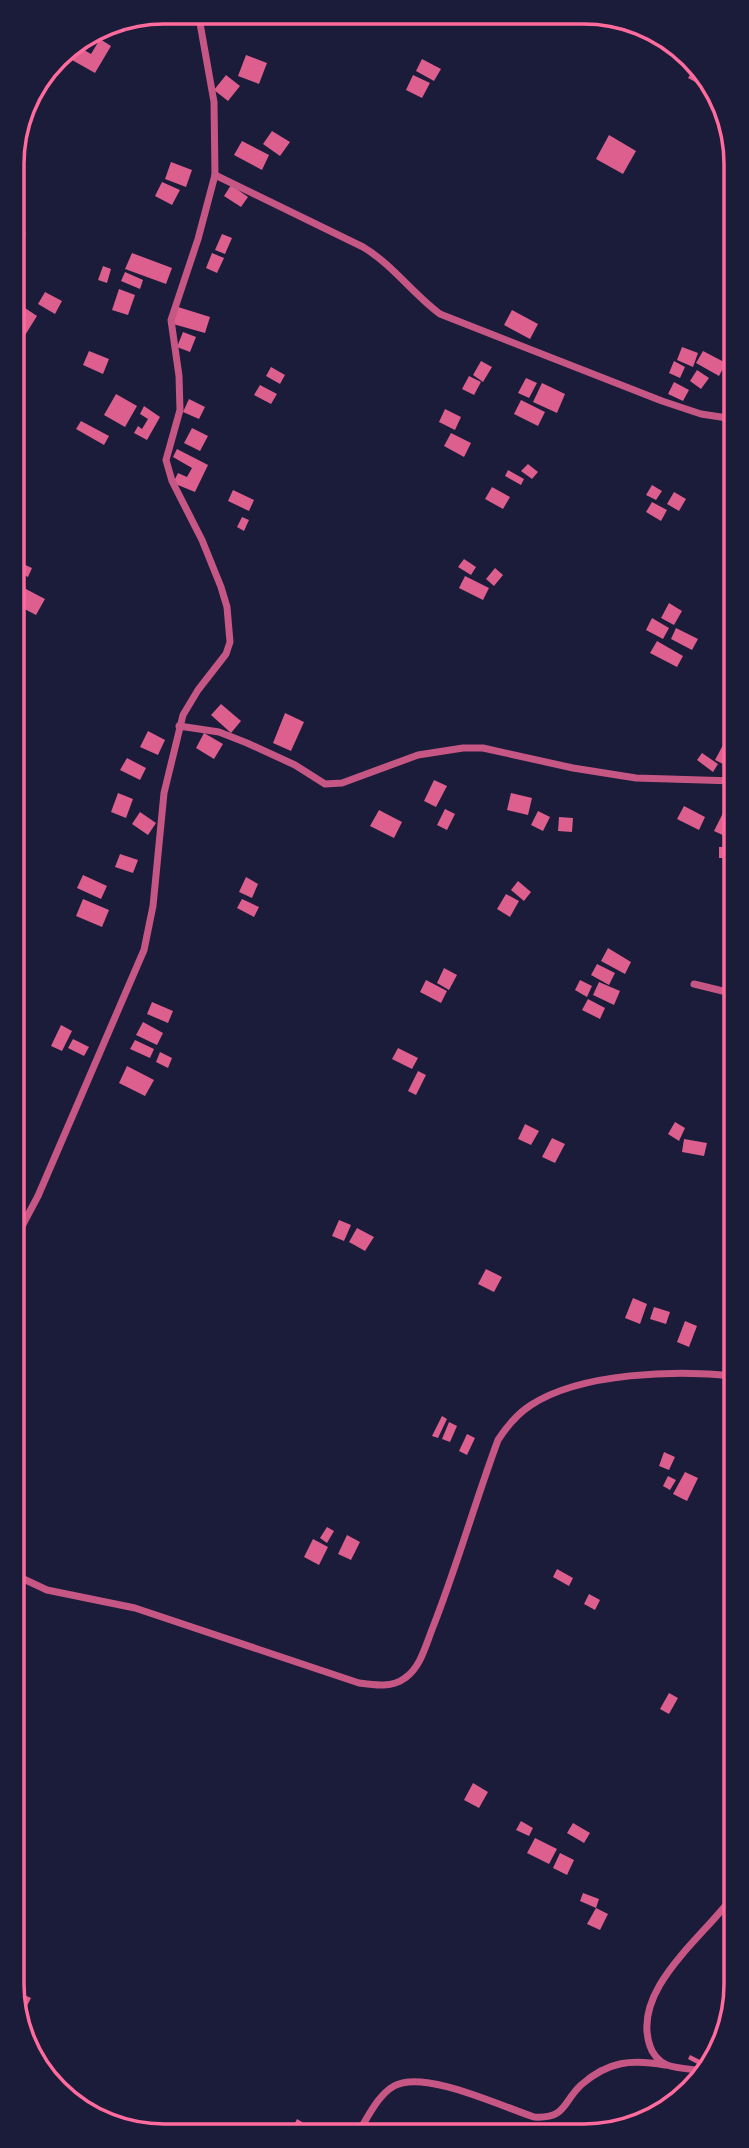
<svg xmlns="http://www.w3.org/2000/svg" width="749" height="2148" font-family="'Times New Roman',serif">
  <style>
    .building { fill: #dd5f8e }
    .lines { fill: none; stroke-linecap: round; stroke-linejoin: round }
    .minor { stroke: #c65784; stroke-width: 7 }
    .rim { fill: none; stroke: #ff6b9d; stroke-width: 3.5 }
  </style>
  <rect width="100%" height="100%" fill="#1b1b3a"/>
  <!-- building -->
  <g class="building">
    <polygon points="205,13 224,13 218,21"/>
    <polygon points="92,33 95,35 87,47 78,41"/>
    <polygon points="100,39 111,46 95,73 72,60 79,47 91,54"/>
    <polygon points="246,55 267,63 259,84 238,76"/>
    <polygon points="422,59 441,69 434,81 416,71"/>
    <polygon points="696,65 703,77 699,84 688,78"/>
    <polygon points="226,75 240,86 228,101 214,90"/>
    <polygon points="413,75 430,83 422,98 406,90"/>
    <polygon points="272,131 290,142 280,156 263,144"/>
    <polygon points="609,135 636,151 623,174 596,159"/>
    <polygon points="242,141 269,155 262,170 234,155"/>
    <polygon points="171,162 192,170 186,187 165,179"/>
    <polygon points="162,182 180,190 172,205 155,196"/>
    <polygon points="231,185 248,197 241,207 224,196"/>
    <polygon points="20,230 26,233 19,249 13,246"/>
    <polygon points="222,234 232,238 225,254 215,250"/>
    <polygon points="132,253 172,268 166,284 125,269"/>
    <polygon points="212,253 224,258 217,273 206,268"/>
    <polygon points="103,266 111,269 107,283 98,280"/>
    <polygon points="125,272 143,280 140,289 121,281"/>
    <polygon points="119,289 135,295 128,315 112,310"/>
    <polygon points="45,292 62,301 55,314 38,304"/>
    <polygon points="178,307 210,317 205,333 173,324"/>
    <polygon points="25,308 37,316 22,340 13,334 13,327"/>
    <polygon points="512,310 538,324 530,339 504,325"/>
    <polygon points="183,332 196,337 190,352 177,347"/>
    <polygon points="682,347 698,353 693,367 677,360"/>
    <polygon points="89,351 109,359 103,374 83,365"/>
    <polygon points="703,351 726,363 719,376 696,363"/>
    <polygon points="481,361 492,367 483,382 473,375"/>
    <polygon points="674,361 685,367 680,378 669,373"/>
    <polygon points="271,367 285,375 280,384 266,376"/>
    <polygon points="697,370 709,378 701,389 690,381"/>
    <polygon points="469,376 481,382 474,395 462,389"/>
    <polygon points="526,378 537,383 529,398 518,393"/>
    <polygon points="674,382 689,390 683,401 668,394"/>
    <polygon points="542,383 565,394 557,413 533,402"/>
    <polygon points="260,385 277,394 271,404 254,395"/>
    <polygon points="116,394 137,406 125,427 104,415"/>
    <polygon points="189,399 205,407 199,419 183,412"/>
    <polygon points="521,400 545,412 538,426 514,414"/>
    <polygon points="144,406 160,417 147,440 134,433 138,426 142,429 148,419 140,414"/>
    <polygon points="445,409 461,417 455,430 439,422"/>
    <polygon points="81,421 109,436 104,445 76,429"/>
    <polygon points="192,428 208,436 200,451 184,443"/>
    <polygon points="451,433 471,443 464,457 444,446"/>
    <polygon points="177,449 208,465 195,492 173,483 178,473 187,477 192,468 173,457"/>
    <polygon points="528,464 538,472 532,479 521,471"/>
    <polygon points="508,470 524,479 521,485 505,476"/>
    <polygon points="652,485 662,491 656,500 646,495"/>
    <polygon points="492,487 510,497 503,509 485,499"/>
    <polygon points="233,490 254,500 249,511 228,501"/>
    <polygon points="674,492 686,499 679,511 667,504"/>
    <polygon points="652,502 667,510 661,521 646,512"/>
    <polygon points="242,517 249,520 244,531 237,527"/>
    <polygon points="464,559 476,567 471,575 458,567"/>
    <polygon points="23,564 32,568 28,577 19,573"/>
    <polygon points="495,568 503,575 494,586 486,579"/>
    <polygon points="465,576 489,588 483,600 459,588"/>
    <polygon points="24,588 45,599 36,615 15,604"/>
    <polygon points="669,603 682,611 674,625 661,618"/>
    <polygon points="652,618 669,628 663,639 646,630"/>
    <polygon points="676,628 698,639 692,650 671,639"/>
    <polygon points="657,641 683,656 677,667 650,653"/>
    <polygon points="221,704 241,721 231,733 211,715"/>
    <polygon points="285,713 304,722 291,751 273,743"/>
    <polygon points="148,731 165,740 158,755 140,747"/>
    <polygon points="204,733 223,744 214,759 196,748"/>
    <polygon points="723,745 735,751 735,757 729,767 715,760"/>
    <polygon points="702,753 718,764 713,772 697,760"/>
    <polygon points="127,758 146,768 140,780 120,770"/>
    <polygon points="434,780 447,786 436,807 424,801"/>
    <polygon points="118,793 133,799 126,818 111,812"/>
    <polygon points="511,793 532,798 528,815 507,810"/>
    <polygon points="684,806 705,817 699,830 677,819"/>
    <polygon points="445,809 455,814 447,830 437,825"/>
    <polygon points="379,810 402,822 394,838 370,826"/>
    <polygon points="538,811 550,817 543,831 531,825"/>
    <polygon points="140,812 156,823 148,835 132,824"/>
    <polygon points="723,813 735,819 735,826 729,838 714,831"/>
    <polygon points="559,817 573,818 572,832 558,831"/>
    <polygon points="735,846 735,858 719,858 719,847"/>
    <polygon points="120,854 138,860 133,873 115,867"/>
    <polygon points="83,875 107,886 101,899 77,888"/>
    <polygon points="246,877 258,884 252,898 239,892"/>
    <polygon points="518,881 531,892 524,901 511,890"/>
    <polygon points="506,894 519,901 510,917 497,909"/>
    <polygon points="83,899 109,910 102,927 76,916"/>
    <polygon points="242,899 259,907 254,917 237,908"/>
    <polygon points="608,948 631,962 625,974 601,961"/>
    <polygon points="597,964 615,973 609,985 591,975"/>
    <polygon points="444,968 457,975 449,990 437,983"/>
    <polygon points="426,980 447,991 441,1003 420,992"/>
    <polygon points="580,980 592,986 587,997 575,990"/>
    <polygon points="599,982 620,991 614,1005 593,995"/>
    <polygon points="588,999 605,1008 600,1019 582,1010"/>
    <polygon points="152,1002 173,1011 168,1023 147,1014"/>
    <polygon points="143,1022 163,1033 157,1045 136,1035"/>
    <polygon points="61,1025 72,1031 62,1051 51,1046"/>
    <polygon points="73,1039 89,1047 84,1056 68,1048"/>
    <polygon points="135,1040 154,1049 150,1058 130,1049"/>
    <polygon points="398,1048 418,1058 412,1069 392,1059"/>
    <polygon points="160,1052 172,1058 168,1068 156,1062"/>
    <polygon points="127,1066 154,1080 145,1096 119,1083"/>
    <polygon points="418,1071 426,1075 416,1095 408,1091"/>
    <polygon points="675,1122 685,1128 679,1141 668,1134"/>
    <polygon points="525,1124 539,1131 531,1145 518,1139"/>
    <polygon points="552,1138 565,1144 555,1163 542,1157"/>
    <polygon points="684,1139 707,1143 704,1156 682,1152"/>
    <polygon points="339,1220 351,1225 344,1241 332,1236"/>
    <polygon points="357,1228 374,1237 365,1251 349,1242"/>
    <polygon points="486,1269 502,1277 494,1292 478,1284"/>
    <polygon points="633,1298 647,1304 640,1324 625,1318"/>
    <polygon points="654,1307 670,1312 666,1324 650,1319"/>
    <polygon points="685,1321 697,1326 689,1347 677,1342"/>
    <polygon points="442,1416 447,1419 438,1438 432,1436"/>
    <polygon points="449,1422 457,1426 450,1442 442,1439"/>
    <polygon points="467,1434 475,1438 467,1455 459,1451"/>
    <polygon points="664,1452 675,1457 669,1470 659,1466"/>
    <polygon points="685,1472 698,1478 687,1501 673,1494"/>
    <polygon points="668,1476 676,1480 670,1490 663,1486"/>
    <polygon points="327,1527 334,1531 327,1543 320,1538"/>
    <polygon points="347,1535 360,1542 351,1560 338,1554"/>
    <polygon points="313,1539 328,1547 319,1565 304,1557"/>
    <polygon points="557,1569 573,1578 569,1586 553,1577"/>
    <polygon points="589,1594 600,1600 595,1610 584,1604"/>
    <polygon points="669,1693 678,1698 669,1714 660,1709"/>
    <polygon points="473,1783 488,1792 479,1808 464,1800"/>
    <polygon points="521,1821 533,1828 529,1836 516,1830"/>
    <polygon points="573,1823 590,1833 584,1843 567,1833"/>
    <polygon points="535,1838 557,1849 549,1864 527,1853"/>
    <polygon points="560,1853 574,1860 567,1875 553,1868"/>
    <polygon points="583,1893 599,1899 596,1908 580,1901"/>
    <polygon points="596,1908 608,1914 600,1930 587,1924"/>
    <polygon points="20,1993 31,1998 27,2006 16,2000"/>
    <polygon points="690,2055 706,2063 703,2067 688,2059"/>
    <polygon points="297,2119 314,2129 312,2133 290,2133"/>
  </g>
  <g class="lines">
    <!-- minor -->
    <g class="minor">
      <path d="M215,175L363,247C393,265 412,293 440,314L662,401L701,414L734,419"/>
      <polyline points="179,726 219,732 247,743 295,765 325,784 342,783 418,755 463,748 483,748 573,768 636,778 735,781"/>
      <polyline points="694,984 735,994"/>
      <polyline points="14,1233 21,1228 38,1196 144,950 153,906 164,793 183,715 198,690 226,654 230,642 227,607 221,587 202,540 172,481 166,460 180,410 179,376 171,320 198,239 215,175 214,102 198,12"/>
      <path d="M15,1575L47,1590L135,1608L359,1683C374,1685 392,1688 405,1678C421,1667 426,1644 433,1627C457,1566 475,1502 498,1440C507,1426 517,1414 531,1405C582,1372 676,1370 736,1376"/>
      <path d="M704,2071C693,2069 678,2069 667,2065C659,2062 652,2053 650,2046C630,1988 708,1934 736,1892"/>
      <path d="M358,2133C368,2117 378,2095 394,2086C424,2069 503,2107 534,2117C566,2119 562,2103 581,2085C608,2061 632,2059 665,2065"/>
    </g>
  </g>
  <!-- crop -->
  <path d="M0 0H749V2148H0ZM164 24H584A140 140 0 0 1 724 164V1984A140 140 0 0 1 584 2124H164A140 140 0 0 1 24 1984V164A140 140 0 0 1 164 24Z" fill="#1b1b3a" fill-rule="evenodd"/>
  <path class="rim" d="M164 24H584A140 140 0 0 1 724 164V1984A140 140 0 0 1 584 2124H164A140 140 0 0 1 24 1984V164A140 140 0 0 1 164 24Z"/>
</svg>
